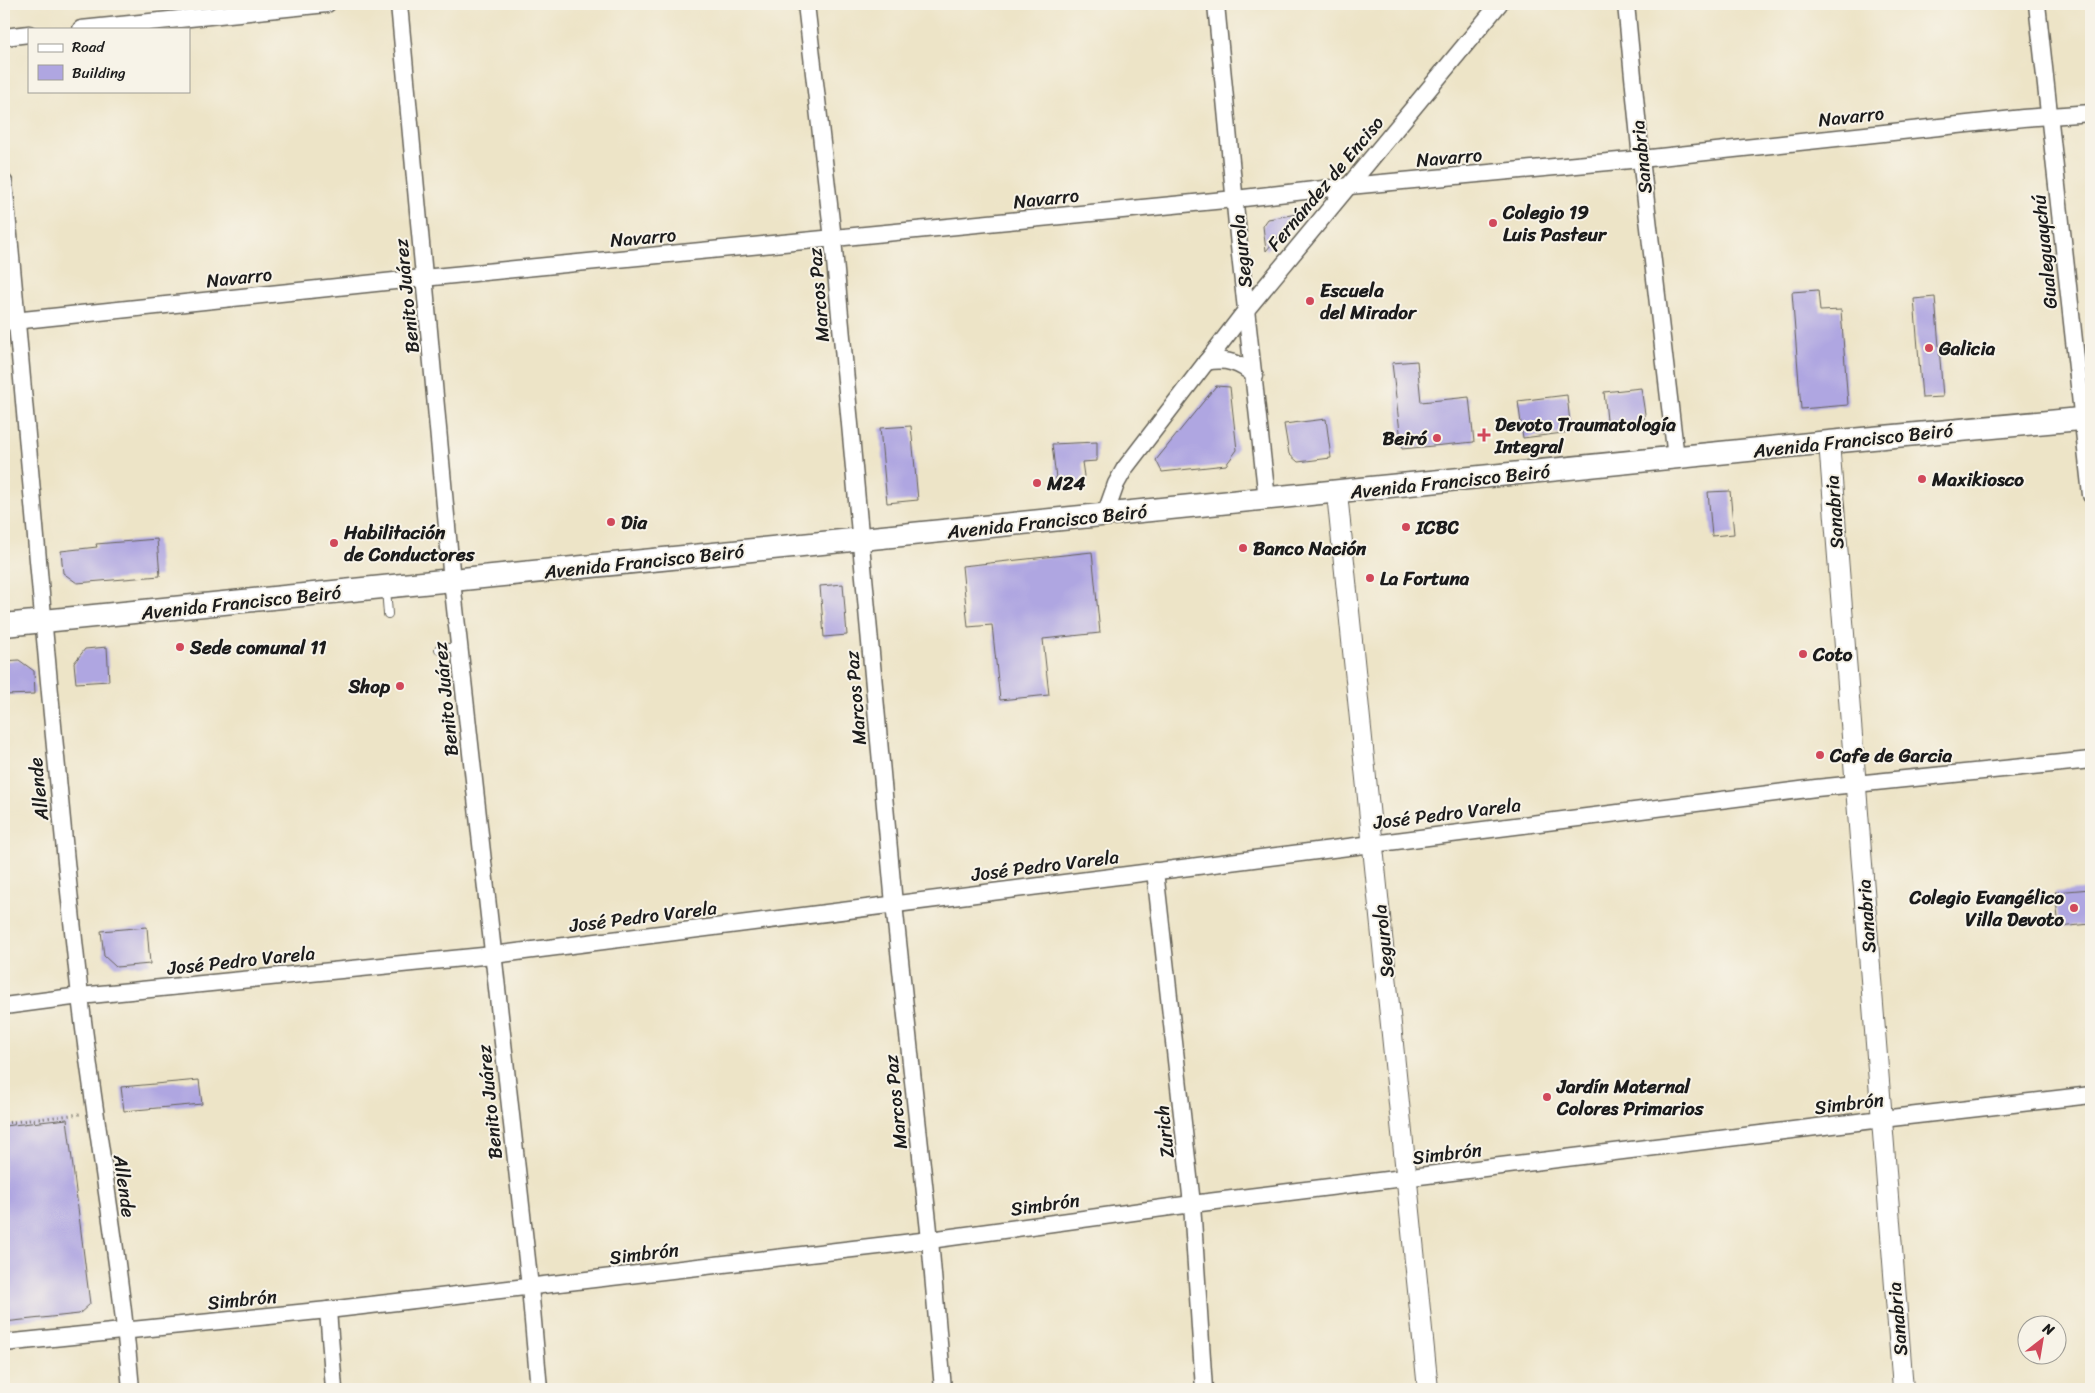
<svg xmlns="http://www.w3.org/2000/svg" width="2095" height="1393" font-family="Sriracha,sans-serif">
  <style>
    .building { fill: #afa6e1 }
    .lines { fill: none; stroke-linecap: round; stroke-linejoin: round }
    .service-casing { stroke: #656258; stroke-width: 10 }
    .minor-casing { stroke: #656258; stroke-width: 19 }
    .tertiary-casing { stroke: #656258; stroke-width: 22 }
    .secondary-casing { stroke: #656258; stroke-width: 25 }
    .path { stroke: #656258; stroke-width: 3; stroke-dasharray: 1 4; stroke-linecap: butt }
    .service { stroke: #fff; stroke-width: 8 }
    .minor { stroke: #fff; stroke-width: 16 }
    .tertiary { stroke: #fff; stroke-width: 20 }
    .secondary { stroke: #fff; stroke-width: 22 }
    .poi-dot { fill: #d1495b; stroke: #f7f3e8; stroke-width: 2 }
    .labels { text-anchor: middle; stroke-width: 4; stroke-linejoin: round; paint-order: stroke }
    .street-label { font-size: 19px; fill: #1c1c1c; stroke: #f7f3e8 }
    .poi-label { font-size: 19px; font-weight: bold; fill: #1c1c1c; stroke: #f7f3e8; text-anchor: start }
  </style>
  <rect width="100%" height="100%" fill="#f7f3e8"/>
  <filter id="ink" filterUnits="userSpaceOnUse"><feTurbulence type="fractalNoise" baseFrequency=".02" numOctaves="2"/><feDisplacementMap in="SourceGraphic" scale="10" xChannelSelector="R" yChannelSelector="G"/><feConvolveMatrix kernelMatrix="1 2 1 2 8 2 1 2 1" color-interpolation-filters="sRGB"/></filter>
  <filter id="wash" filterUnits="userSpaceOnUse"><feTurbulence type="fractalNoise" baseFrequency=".0096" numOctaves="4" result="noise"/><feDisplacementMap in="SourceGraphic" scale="20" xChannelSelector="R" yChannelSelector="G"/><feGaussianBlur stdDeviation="1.12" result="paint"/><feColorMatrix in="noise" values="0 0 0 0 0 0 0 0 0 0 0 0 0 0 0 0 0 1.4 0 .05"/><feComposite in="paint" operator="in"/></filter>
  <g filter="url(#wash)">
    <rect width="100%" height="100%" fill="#ede4c7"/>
    <g id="blocks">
      <!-- building -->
      <g class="building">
        <polygon points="1297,214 1266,251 1263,226 1268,219"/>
        <polygon points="1818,290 1820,311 1841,310 1848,405 1801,409 1792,292"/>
        <polygon points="1935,297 1943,397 1922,398 1914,299"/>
        <polygon points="1417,361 1421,402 1469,397 1474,442 1402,449 1392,363"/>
        <polygon points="1216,386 1230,387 1237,450 1226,465 1162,472 1156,460"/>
        <polygon points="1641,388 1645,414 1644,419 1639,426 1608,429 1604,392"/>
        <polygon points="1567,395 1571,432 1523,438 1518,401"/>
        <polygon points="1326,419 1331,458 1298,462 1289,454 1284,424"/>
        <polygon points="911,426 918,500 887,503 880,428"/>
        <polygon points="1097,442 1097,461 1082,462 1084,476 1079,484 1057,487 1052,444"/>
        <polygon points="1730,491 1734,534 1712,536 1708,492"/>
        <polygon points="157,539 160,576 77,583 63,573 61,551 97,547 96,544"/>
        <polygon points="1092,552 1100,633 1043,639 1049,695 1000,700 992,625 968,627 962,566"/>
        <polygon points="843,584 847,635 824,637 820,586"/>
        <polygon points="107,647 109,681 76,683 74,663 85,649"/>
        <polygon points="19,660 34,671 35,694 4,695 4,661"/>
        <polygon points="2091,889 2091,924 2059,927 2055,892"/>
        <polygon points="147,927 150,964 116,967 104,956 101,931"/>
        <polygon points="199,1080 202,1104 124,1111 121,1087"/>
        <polygon points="67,1119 90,1304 79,1314 4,1322 4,1126"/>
      </g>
    </g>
  </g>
  <g filter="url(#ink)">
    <use href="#blocks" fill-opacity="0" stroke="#656258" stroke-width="1"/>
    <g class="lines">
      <!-- service casing -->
      <g class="service-casing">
        <g id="service">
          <polyline points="386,589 388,614"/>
          <polyline points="439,649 459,647"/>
        </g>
      </g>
      <!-- minor casing -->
      <g class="minor-casing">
        <g id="minor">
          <polyline points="399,4 452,581 530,1287 539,1389"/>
          <polyline points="806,4 833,239 894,904 930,1240 943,1389"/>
          <polyline points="1216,4 1239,246 1267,499"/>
          <polyline points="1626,4 1641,159 1676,458"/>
          <polyline points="2037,4 2091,495"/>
          <polyline points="81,29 327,4"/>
          <polyline points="4,37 29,34"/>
          <path d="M4,182C30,453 50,725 80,996C95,1127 120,1258 131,1389"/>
          <polyline points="4,322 423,278 1235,199 1349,186 1641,159 2023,118 2091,113"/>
          <path d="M1206,362C1225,358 1240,362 1255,376"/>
          <polyline points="1105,515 1116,484 1125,468 1247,309 1499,4"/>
          <polyline points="1155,871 1192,1204 1204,1389"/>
          <polyline points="4,1006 80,996 493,955 1816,788 2091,760"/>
          <polyline points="328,1310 334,1389"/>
          <polyline points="4,1343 328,1310 930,1240 1192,1204 1882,1119 2091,1095"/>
        </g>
      </g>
      <!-- tertiary casing -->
      <g class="tertiary-casing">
        <g id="tertiary">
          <polyline points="1829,442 1903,1389"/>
          <polyline points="1337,493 1428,1389"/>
        </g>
      </g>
      <!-- secondary casing -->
      <g class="secondary-casing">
        <polyline id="secondary" points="4,625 1829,442 2091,418"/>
      </g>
      <!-- path -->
      <polyline class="path" points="4,1123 80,1114"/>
      <!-- service -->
      <use href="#service" class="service"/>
      <!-- minor -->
      <use href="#minor" class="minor"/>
      <!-- tertiary -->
      <use href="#tertiary" class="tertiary"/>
      <!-- secondary -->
      <use href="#secondary" class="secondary"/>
    </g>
  </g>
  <!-- markers -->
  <g class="poi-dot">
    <circle cx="1493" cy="223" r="5"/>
    <circle cx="1310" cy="301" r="5"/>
    <circle cx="1929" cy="348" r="5"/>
    <path d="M1481.5 427.5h5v5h5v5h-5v5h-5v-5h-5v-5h5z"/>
    <circle cx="1437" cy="438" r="5"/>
    <circle cx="1922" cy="479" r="5"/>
    <circle cx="1037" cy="483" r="5"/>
    <circle cx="611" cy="522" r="5"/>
    <circle cx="1406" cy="527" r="5"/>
    <circle cx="334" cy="543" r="5"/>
    <circle cx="1243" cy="548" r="5"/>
    <circle cx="1370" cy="578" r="5"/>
    <circle cx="180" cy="647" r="5"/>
    <circle cx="1803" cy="654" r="5"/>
    <circle cx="400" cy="686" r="5"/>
    <circle cx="1820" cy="755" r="5"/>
    <circle cx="2074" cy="908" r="5"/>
    <circle cx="1547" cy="1097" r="5"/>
  </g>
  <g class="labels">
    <!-- street labels -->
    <g class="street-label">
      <text transform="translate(1851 116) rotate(-6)" y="7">Navarro</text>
      <text transform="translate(1449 157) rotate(-5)" y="7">Navarro</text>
      <text transform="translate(1641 157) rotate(-96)" y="7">Sanabria</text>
      <text transform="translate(1325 183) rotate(-50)" y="7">Fernández de Enciso</text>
      <text transform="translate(1046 198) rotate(-6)" y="7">Navarro</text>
      <text transform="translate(643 237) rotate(-5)" y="7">Navarro</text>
      <text transform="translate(1241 251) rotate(-96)" y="7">Segurola</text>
      <text transform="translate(2044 252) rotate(-96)" y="7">Gualeguaychú</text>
      <text transform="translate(239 277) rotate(-6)" y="7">Navarro</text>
      <text transform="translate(818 295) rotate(-95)" y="7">Marcos Paz</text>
      <text transform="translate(406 296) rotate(-96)" y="7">Benito Juárez</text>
      <text transform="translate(1853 440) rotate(-6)" y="7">Avenida Francisco Beiró</text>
      <text transform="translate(1450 481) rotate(-6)" y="7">Avenida Francisco Beiró</text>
      <text transform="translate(1834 512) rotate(-94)" y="7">Sanabria</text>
      <text transform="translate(1047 521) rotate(-6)" y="7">Avenida Francisco Beiró</text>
      <text transform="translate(644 561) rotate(-6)" y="7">Avenida Francisco Beiró</text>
      <text transform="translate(241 602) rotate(-6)" y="7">Avenida Francisco Beiró</text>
      <text transform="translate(855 698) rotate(-95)" y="7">Marcos Paz</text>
      <text transform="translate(445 699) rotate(-96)" y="7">Benito Juárez</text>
      <text transform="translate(38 789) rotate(-96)" y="7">Allende</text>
      <text transform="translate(1447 813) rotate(-7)" y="7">José Pedro Varela</text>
      <text transform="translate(1045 865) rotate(-7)" y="7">José Pedro Varela</text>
      <text transform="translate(643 916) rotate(-7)" y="7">José Pedro Varela</text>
      <text transform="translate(1866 916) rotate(-94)" y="7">Sanabria</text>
      <text transform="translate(1383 941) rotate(-96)" y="7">Segurola</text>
      <text transform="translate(241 960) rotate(-6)" y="7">José Pedro Varela</text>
      <text transform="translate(489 1102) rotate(-96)" y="7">Benito Juárez</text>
      <text transform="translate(895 1102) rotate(-96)" y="7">Marcos Paz</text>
      <text transform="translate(1849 1103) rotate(-7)" y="7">Simbrón</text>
      <text transform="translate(1164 1132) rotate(-96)" y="7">Zurich</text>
      <text transform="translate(1447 1153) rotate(-7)" y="7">Simbrón</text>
      <text transform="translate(125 1186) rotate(82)" y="7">Allende</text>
      <text transform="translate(1045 1204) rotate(-8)" y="7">Simbrón</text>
      <text transform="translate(644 1253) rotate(-7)" y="7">Simbrón</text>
      <text transform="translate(242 1299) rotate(-6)" y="7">Simbrón</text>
      <text transform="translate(1897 1319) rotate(-95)" y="7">Sanabria</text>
    </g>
    <!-- poi labels -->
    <g class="poi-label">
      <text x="1503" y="219">Colegio 19<tspan x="1503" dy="22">Luis Pasteur</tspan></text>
      <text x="1320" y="297">Escuela<tspan x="1320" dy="22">del Mirador</tspan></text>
      <text x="1939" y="355">Galicia</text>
      <text x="1495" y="431">Devoto Traumatología<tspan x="1495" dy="22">Integral</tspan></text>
      <text x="1427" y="445" text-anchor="end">Beiró</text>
      <text x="1932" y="486">Maxikiosco</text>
      <text x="1047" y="490">M24</text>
      <text x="621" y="529">Dia</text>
      <text x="1416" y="534">ICBC</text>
      <text x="344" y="539">Habilitación<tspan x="344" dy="22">de Conductores</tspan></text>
      <text x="1253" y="555">Banco Nación</text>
      <text x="1380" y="585">La Fortuna</text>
      <text x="190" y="654">Sede comunal 11</text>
      <text x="1813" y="661">Coto</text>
      <text x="390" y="693" text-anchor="end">Shop</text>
      <text x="1830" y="762">Cafe de Garcia</text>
      <text x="2064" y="904" text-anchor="end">Colegio Evangélico<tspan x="2064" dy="22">Villa Devoto</tspan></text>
      <text x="1557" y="1093">Jardín Maternal<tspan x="1557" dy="22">Colores Primarios</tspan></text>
    </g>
  </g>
  <!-- margin -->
  <rect width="2095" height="1393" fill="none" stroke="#f7f3e8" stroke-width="20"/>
  <!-- legend -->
  <rect x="28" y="28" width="162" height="65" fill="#f7f3e8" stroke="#9f9d96"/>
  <rect x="38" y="44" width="25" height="8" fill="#ffffff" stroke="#9f9d96"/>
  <text x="72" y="52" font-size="15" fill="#1c1c1c">Road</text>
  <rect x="38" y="65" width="25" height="15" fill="#afa6e1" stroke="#9f9d96"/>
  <text x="72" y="78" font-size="15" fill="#1c1c1c">Building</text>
  <!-- north arrow -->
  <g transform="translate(2042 1340) rotate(31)"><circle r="24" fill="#f7f3e8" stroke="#9f9d96"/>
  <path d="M0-4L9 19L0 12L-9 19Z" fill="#d1495b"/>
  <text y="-8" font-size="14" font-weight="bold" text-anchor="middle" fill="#1c1c1c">N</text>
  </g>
</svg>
